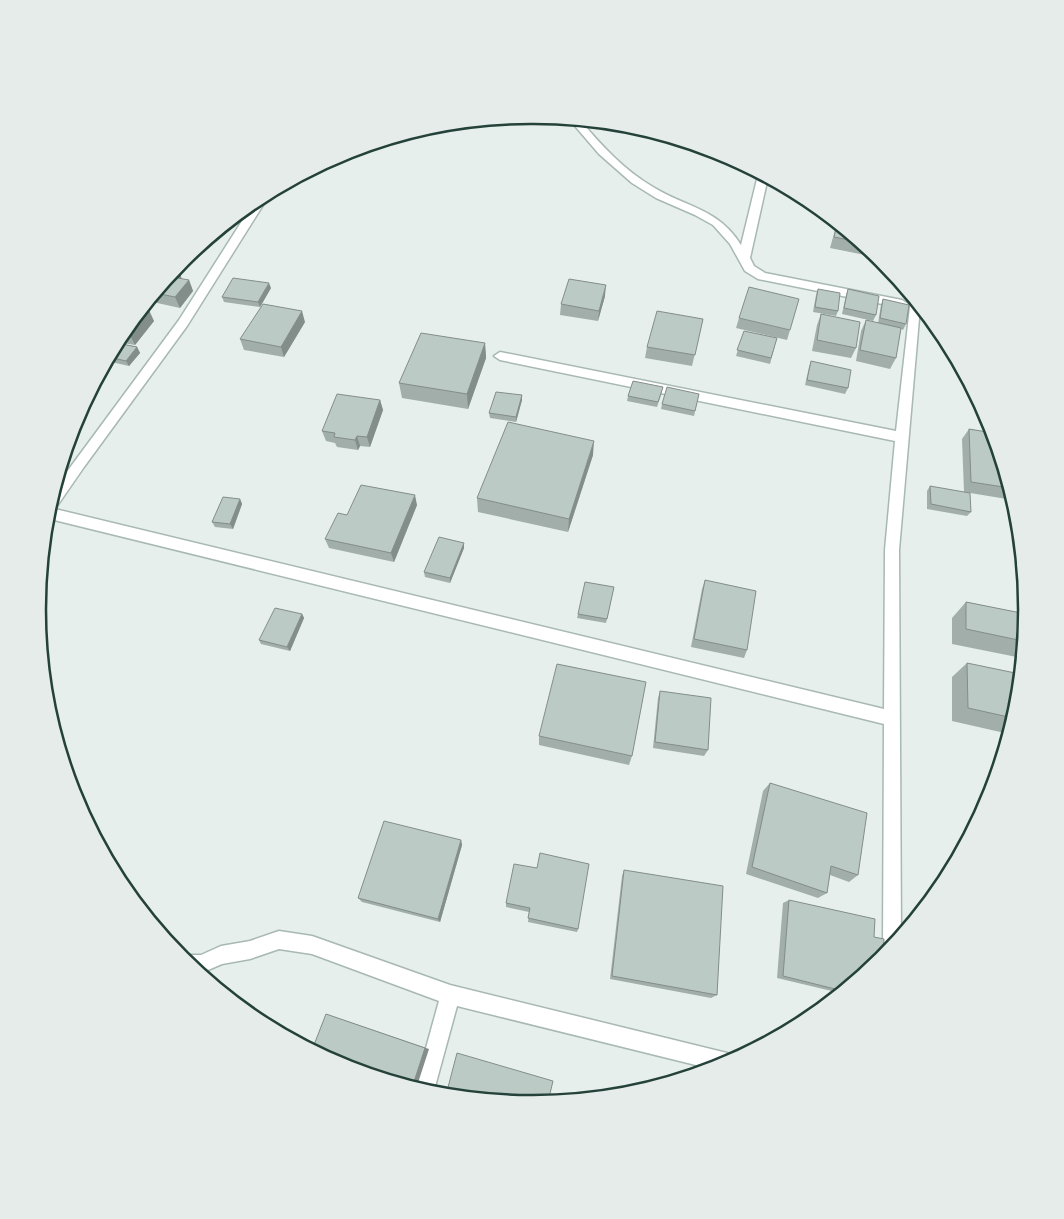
<svg xmlns="http://www.w3.org/2000/svg" width="1064" height="1219" font-family="'Public Sans',sans-serif">
  <style>
    .lines { fill: none; stroke-linecap: round; stroke-linejoin: round }
    .minor-casing { stroke: #a8b8b2; stroke-width: 3 }
    .minor { fill: #fff; fill-rule: evenodd }
    .wall { fill: #a1aea9 }
    .shaded-wall { fill: #838d89 }
    .building { fill: #bbcac4; stroke: #838d89 }
    .rim { fill: none; stroke: #24423a; stroke-width: 2.5 }
  </style>
  <rect width="100%" height="100%" fill="#e6efeb"/>
  <g class="lines">
    <!-- minor casing -->
    <g class="minor-casing">
      <g id="minor">
        <path d="M569,119L580,120C601,145 624,170 653,187C687,208 718,208 741,245L758,175L759,173L768,177L750,258L754,266L765,273L902,300L908,304L902,308L758,279L745,271L730,244L713,225L695,215L656,198L632,183L599,154Z"/>
        <polygon points="269,192 270,194 187,326 84,467 55,509 884,709 885,550 895,441 500,360 494,356 500,352 896,431 911,298 913,298 920,307 899,550 901,935 887,953 883,946 884,724 46,518 55,488 179,320 256,199"/>
        <polygon points="279,931 312,936 450,985 727,1053 734,1056 735,1059 712,1069 457,1006 433,1094 415,1088 439,1001 312,954 279,949 250,959 222,964 201,973 182,959 189,955 201,955 221,946 250,941"/>
      </g>
    </g>
    <!-- minor -->
    <use href="#minor" class="minor"/>
  </g>
  <!-- wall -->
  <g class="wall">
    <polygon points="837,223 880,258 830,248"/>
    <polygon points="175,269 178,269 182,279 189,280 193,291 180,308 148,301"/>
    <polygon points="271,288 260,307 224,302 222,297"/>
    <polygon points="818,289 838,311 836,316 813,312 816,295"/>
    <polygon points="848,289 876,315 873,321 842,314 846,295"/>
    <polygon points="605,296 598,321 560,315 561,304"/>
    <polygon points="883,299 906,324 903,330 901,329 896,358 890,369 856,361 861,331 866,320 878,323 881,305"/>
    <polygon points="142,309 154,321 135,345 117,342 121,335"/>
    <polygon points="821,314 856,348 851,358 812,351 817,325"/>
    <polygon points="739,318 790,330 787,340 736,328"/>
    <polygon points="703,319 692,366 645,358 647,347"/>
    <polygon points="305,322 284,357 244,350 240,339"/>
    <polygon points="744,331 777,338 770,364 736,356"/>
    <polygon points="117,343 137,347 140,353 129,366 107,361"/>
    <polygon points="485,343 486,358 468,409 402,398 399,383"/>
    <polygon points="811,361 848,388 845,394 805,385 809,367"/>
    <polygon points="662,392 657,407 627,401 628,396"/>
    <polygon points="699,394 694,416 661,409 662,404"/>
    <polygon points="522,395 522,400 516,422 490,418 489,413"/>
    <polygon points="380,400 383,410 370,447 360,446 358,450 337,447 335,443 326,441 322,431"/>
    <polygon points="969,429 993,433 1013,500 964,492 962,439"/>
    <polygon points="593,455 568,532 478,512 477,498"/>
    <polygon points="930,486 971,512 967,516 927,509 927,491"/>
    <polygon points="240,499 242,504 233,529 215,527 212,522"/>
    <polygon points="417,505 394,562 329,548 325,539 347,515"/>
    <polygon points="464,543 464,548 450,583 425,577 424,572"/>
    <polygon points="705,580 747,650 744,658 691,647 702,589"/>
    <polygon points="614,587 606,623 577,618 578,614"/>
    <polygon points="966,602 1026,614 1022,658 952,644 952,618"/>
    <polygon points="302,614 304,618 290,651 261,644 259,640"/>
    <polygon points="967,663 1017,706 1009,734 952,721 952,677"/>
    <polygon points="660,691 708,750 704,756 653,748 658,698"/>
    <polygon points="539,736 632,756 629,765 539,745"/>
    <polygon points="770,783 858,875 849,882 830,875 827,893 818,898 746,874 763,791"/>
    <polygon points="461,840 462,845 440,922 362,902 358,898"/>
    <polygon points="537,868 578,929 577,932 528,922 529,912 506,907 506,903"/>
    <polygon points="624,870 717,995 711,998 610,979 622,876"/>
    <polygon points="789,900 874,937 881,959 840,993 777,978 783,903"/>
  </g>
  <!-- shaded-wall -->
  <g class="shaded-wall">
    <polygon points="178,269 182,280 172,277"/>
    <polygon points="189,280 193,291 180,308 175,297"/>
    <polygon points="269,283 271,288 260,307 258,302"/>
    <polygon points="606,285 605,296 598,321 599,311"/>
    <polygon points="149,310 154,321 135,345 130,335"/>
    <polygon points="302,311 305,322 284,357 281,347"/>
    <polygon points="485,343 486,358 468,409 467,394"/>
    <polygon points="137,347 140,353 129,366 126,361"/>
    <polygon points="522,395 522,400 516,422 516,417"/>
    <polygon points="380,400 383,410 370,447 367,437"/>
    <polygon points="357,436 360,446 358,450 355,440"/>
    <polygon points="594,441 593,455 568,532 569,519"/>
    <polygon points="415,495 417,505 394,562 391,553"/>
    <polygon points="240,499 242,504 233,529 230,524"/>
    <polygon points="464,543 464,548 450,583 450,578"/>
    <polygon points="302,614 304,618 290,651 287,647"/>
    <polygon points="461,840 462,845 440,922 438,919"/>
    <polygon points="326,1014 429,1049 416,1089 412,1088"/>
  </g>
  <!-- building -->
  <g class="building">
    <polygon points="837,224 860,242 834,237"/>
    <polygon points="175,269 178,269 172,277 189,280 175,297 155,293"/>
    <polygon points="233,278 269,283 258,302 222,297"/>
    <polygon points="569,279 606,285 599,311 561,304"/>
    <polygon points="749,287 799,299 790,330 739,318"/>
    <polygon points="818,289 840,293 838,311 815,307"/>
    <polygon points="848,289 879,296 876,315 844,308"/>
    <polygon points="883,299 909,305 906,324 880,318"/>
    <polygon points="263,304 302,311 281,347 240,339"/>
    <polygon points="142,309 149,310 130,335 122,333"/>
    <polygon points="657,311 703,319 695,355 647,347"/>
    <polygon points="821,314 860,322 856,348 817,340"/>
    <polygon points="866,320 901,328 896,358 860,350"/>
    <polygon points="744,331 777,338 771,358 737,350"/>
    <polygon points="421,333 485,343 467,394 399,383"/>
    <polygon points="117,343 137,347 126,361 109,357"/>
    <polygon points="811,361 851,370 848,388 807,380"/>
    <polygon points="633,381 663,387 658,402 628,396"/>
    <polygon points="667,387 699,394 695,411 662,404"/>
    <polygon points="496,392 522,395 516,417 489,413"/>
    <polygon points="337,394 380,400 367,437 357,436 355,440 334,437 335,433 322,431"/>
    <polygon points="508,422 594,441 569,519 477,498"/>
    <polygon points="969,429 993,433 1010,488 971,482"/>
    <polygon points="361,485 415,495 391,553 325,539 338,513 347,515"/>
    <polygon points="930,486 970,493 971,512 931,504"/>
    <polygon points="223,497 240,499 230,524 212,522"/>
    <polygon points="439,537 464,543 450,578 424,572"/>
    <polygon points="705,580 756,591 747,650 694,639"/>
    <polygon points="585,582 614,587 607,619 578,614"/>
    <polygon points="966,602 1026,614 1023,641 966,629"/>
    <polygon points="275,608 302,614 287,647 259,640"/>
    <polygon points="967,663 1020,674 1017,706 1013,718 968,708"/>
    <polygon points="557,664 646,682 632,756 539,736"/>
    <polygon points="660,691 711,698 708,750 655,742"/>
    <polygon points="770,783 867,813 858,875 831,866 827,893 752,867"/>
    <polygon points="384,821 461,840 438,919 358,898"/>
    <polygon points="540,853 589,864 578,929 528,918 530,908 506,903 514,864 537,868"/>
    <polygon points="624,870 723,886 717,995 612,976"/>
    <polygon points="789,900 875,919 874,937 884,939 883,957 843,991 783,976"/>
    <polygon points="326,1014 425,1048 412,1088 342,1066 312,1050"/>
    <polygon points="457,1053 553,1081 548,1102 532,1104 446,1095"/>
  </g>
  <!-- crop -->
  <path d="M0 0H1064V1219H0ZM531 124H533A485 485 0 0 1 1018 609V610A485 485 0 0 1 533 1095H531A485 485 0 0 1 46 610V609A485 485 0 0 1 531 124Z" fill="#e6ecea" fill-rule="evenodd"/>
  <path class="rim" d="M531 124H533A485 485 0 0 1 1018 609V610A485 485 0 0 1 533 1095H531A485 485 0 0 1 46 610V609A485 485 0 0 1 531 124Z"/>
</svg>
